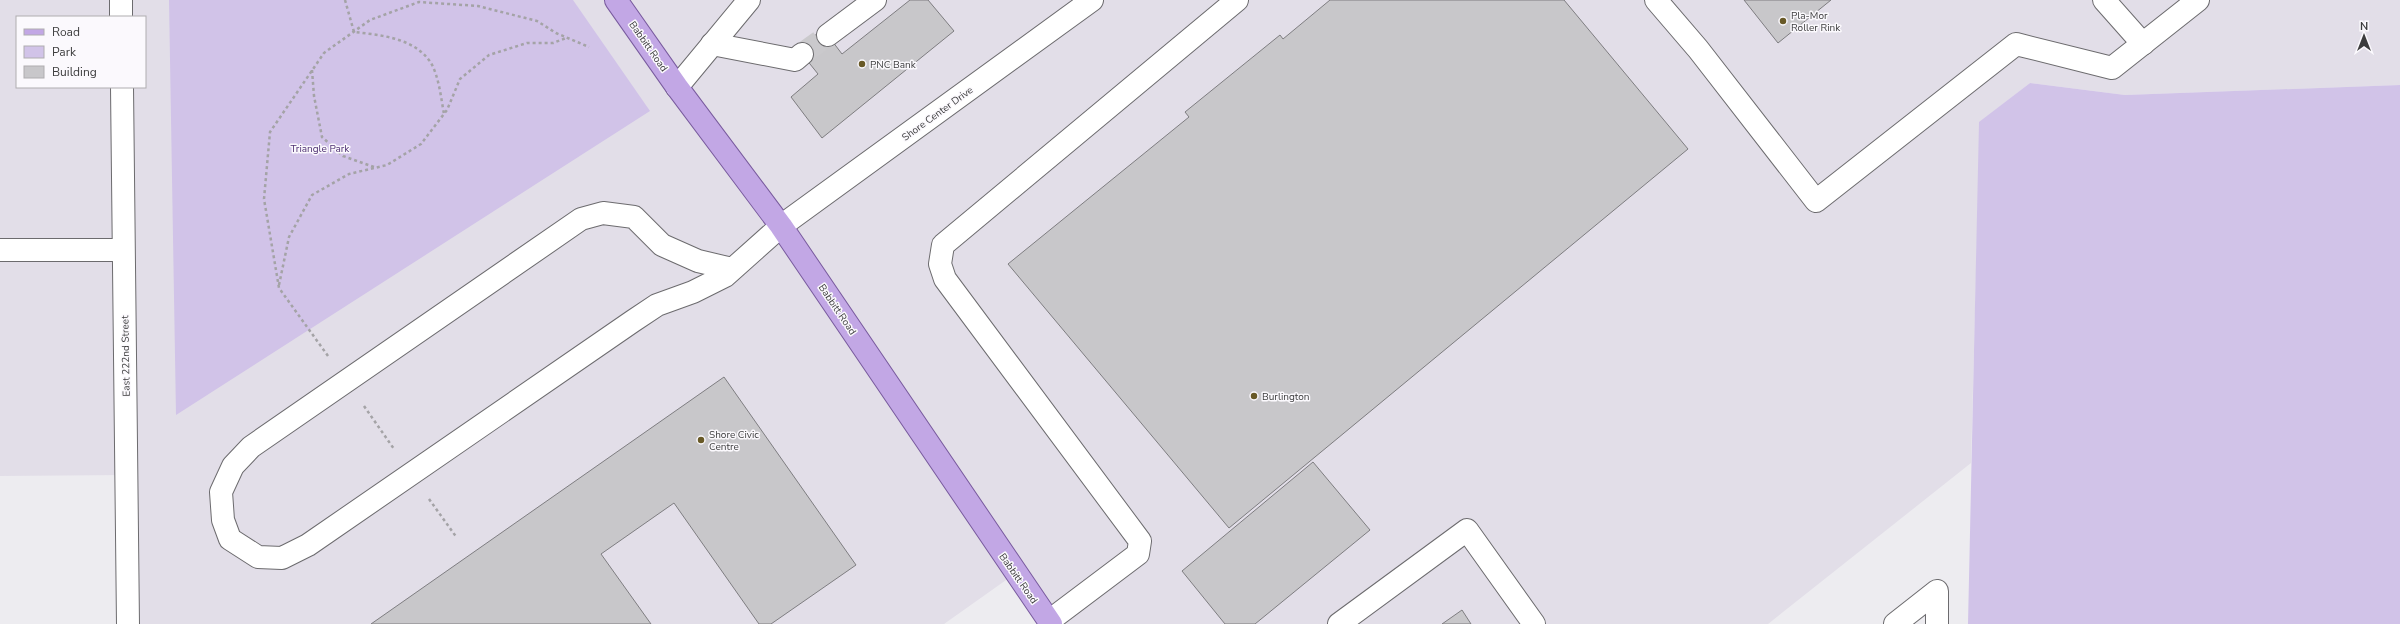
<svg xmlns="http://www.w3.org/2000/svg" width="2400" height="624" font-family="'Nunito Sans',sans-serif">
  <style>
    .built { fill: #e2dee8; fill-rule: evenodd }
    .green { fill: #d1c3e8 }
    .building { fill: #c8c7ca; stroke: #7e7d80 }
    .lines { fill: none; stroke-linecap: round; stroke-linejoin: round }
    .minor-tunnel { stroke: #cac9cc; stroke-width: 22; stroke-dasharray: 22 11; stroke-linecap: butt }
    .minor-casing { stroke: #6c6b6e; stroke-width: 24 }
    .major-casing { stroke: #795b9e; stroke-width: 24 }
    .path { stroke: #a4a3a6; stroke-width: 2.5; stroke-dasharray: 3 3; stroke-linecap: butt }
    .minor { stroke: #fff; stroke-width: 22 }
    .major { stroke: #c2a7e5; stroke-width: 22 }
    .poi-dot { fill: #685926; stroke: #fbf9fd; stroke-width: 1.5 }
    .labels { text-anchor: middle; stroke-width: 3; stroke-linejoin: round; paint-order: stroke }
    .poi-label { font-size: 10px; fill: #3c3c3d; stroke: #fbf9fd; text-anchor: start }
    .street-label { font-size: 10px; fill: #3c3c3d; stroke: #fbf9fd }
    .park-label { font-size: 10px; fill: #4d2f71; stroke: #fbf9fd }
  </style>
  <rect width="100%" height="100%" fill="#edecf0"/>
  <!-- built -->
  <path class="built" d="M0,0H2400V85L2125,95L2030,83L1980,122L1971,463L1768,624H1051L1016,573L944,624H128L126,475L0,476ZM17,17H145V87H17Z"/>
  <!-- green -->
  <g class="green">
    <polygon points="169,0 573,0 650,111 176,415"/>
    <polygon points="2030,83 2125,95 2400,85 2400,624 1968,624 1979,122"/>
  </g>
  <!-- building -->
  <g class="building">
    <polygon points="910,0 928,0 954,31 822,138 791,97 818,74 798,49 823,29 842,54"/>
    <polygon points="1330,0 1564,0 1688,149 1229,528 1008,264 1189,117 1185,112 1280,35 1283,39"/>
    <polygon points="1744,0 1831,0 1778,43"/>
    <polygon points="724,377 856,565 771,624 759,624 674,503 601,554 651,624 371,624"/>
    <polygon points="1313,462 1370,530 1255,624 1225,624 1182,571"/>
    <polygon points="1462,610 1471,624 1442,624"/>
  </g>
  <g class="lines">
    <!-- minor-tunnel -->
    <polyline class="minor-tunnel" points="802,54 828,35"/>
    <!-- minor casing -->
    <g class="minor-casing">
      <g id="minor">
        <polyline points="121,0 121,17"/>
        <polyline points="1656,0 1698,49 1816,201 2016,44 2112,68 2198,0"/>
        <polyline points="2104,0 2143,44"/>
        <polyline points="828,35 875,0"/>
        <polyline points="712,44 795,60 802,54"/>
        <polyline points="122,87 128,624"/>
        <polyline points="677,87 749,0"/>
        <polyline points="0,250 123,250"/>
        <polyline points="732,269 698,261 662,245 634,217 603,213 581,219 251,447 233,466 221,492 223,520 230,539 258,557 282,558 308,545 633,321 657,305 693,292 725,276 781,226 1092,0"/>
        <polyline points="1049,621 1138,554 1140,541 945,279 940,264 943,245 1237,0"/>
        <polyline points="1339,624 1467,530 1534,624"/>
        <polyline points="1895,624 1937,591 1937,624"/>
      </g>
    </g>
    <!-- major casing -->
    <g class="major-casing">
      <polyline id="major" points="616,0 677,87 781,226 1051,624"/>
    </g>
    <!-- path -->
    <g class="path">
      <path d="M345,0L354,32C381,35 415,38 431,63C439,77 441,98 444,114"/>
      <polyline points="312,70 314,96 322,137 343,156 374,167"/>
      <polyline points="279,285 289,237 312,195 349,174 387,165 421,144 447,110 460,79 489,55 527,43 553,43 566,38"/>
      <polyline points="328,356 279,288 264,199 270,132 324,53 370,20 419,2 478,6 537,21 556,33 589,47"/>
      <polyline points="364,406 394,449"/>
      <polyline points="429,499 457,538"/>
    </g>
    <!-- minor -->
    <use href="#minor" class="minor"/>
    <!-- major -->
    <use href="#major" class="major"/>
  </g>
  <!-- markers -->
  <g class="poi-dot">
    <circle cx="1783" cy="21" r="4"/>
    <circle cx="862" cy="64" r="4"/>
    <circle cx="1254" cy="396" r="4"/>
    <circle cx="701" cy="440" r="4"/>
  </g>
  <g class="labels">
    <!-- poi labels -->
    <g class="poi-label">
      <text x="1791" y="19">Pla-Mor<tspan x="1791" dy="12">Roller Rink</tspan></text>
      <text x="870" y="68">PNC Bank</text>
      <text x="1262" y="400">Burlington</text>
      <text x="709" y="438">Shore Civic<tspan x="709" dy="12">Centre</tspan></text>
    </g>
    <!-- street labels -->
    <g class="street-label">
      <text transform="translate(649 46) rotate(55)" y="4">Babbitt Road</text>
      <text transform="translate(937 113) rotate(-36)" y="4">Shore Center Drive</text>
      <text transform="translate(838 309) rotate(56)" y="4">Babbitt Road</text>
      <text transform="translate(125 356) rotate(-91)" y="4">East 222nd Street</text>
      <text transform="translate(1019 578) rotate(55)" y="4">Babbitt Road</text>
    </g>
    <!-- park labels -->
    <g class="park-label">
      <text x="320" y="152">Triangle Park</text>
    </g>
  </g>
  <!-- legend -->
  <rect x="16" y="16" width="130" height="72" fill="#fbf9fd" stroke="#afadb0"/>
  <rect x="24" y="29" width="20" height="6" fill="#c2a7e5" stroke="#afadb0"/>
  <text x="52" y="36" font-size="12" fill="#3c3c3d">Road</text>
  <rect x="24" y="46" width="20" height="12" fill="#d1c3e8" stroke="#afadb0"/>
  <text x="52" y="56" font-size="12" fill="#3c3c3d">Park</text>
  <rect x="24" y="66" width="20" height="12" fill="#c8c7ca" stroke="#afadb0"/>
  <text x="52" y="76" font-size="12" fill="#3c3c3d">Building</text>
  <!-- north arrow -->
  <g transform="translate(2364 36)" stroke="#fbf9fd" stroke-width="3" paint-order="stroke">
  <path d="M0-3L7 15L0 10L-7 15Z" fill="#3c3c3d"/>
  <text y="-6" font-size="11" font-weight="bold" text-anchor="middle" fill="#3c3c3d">N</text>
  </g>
</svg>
